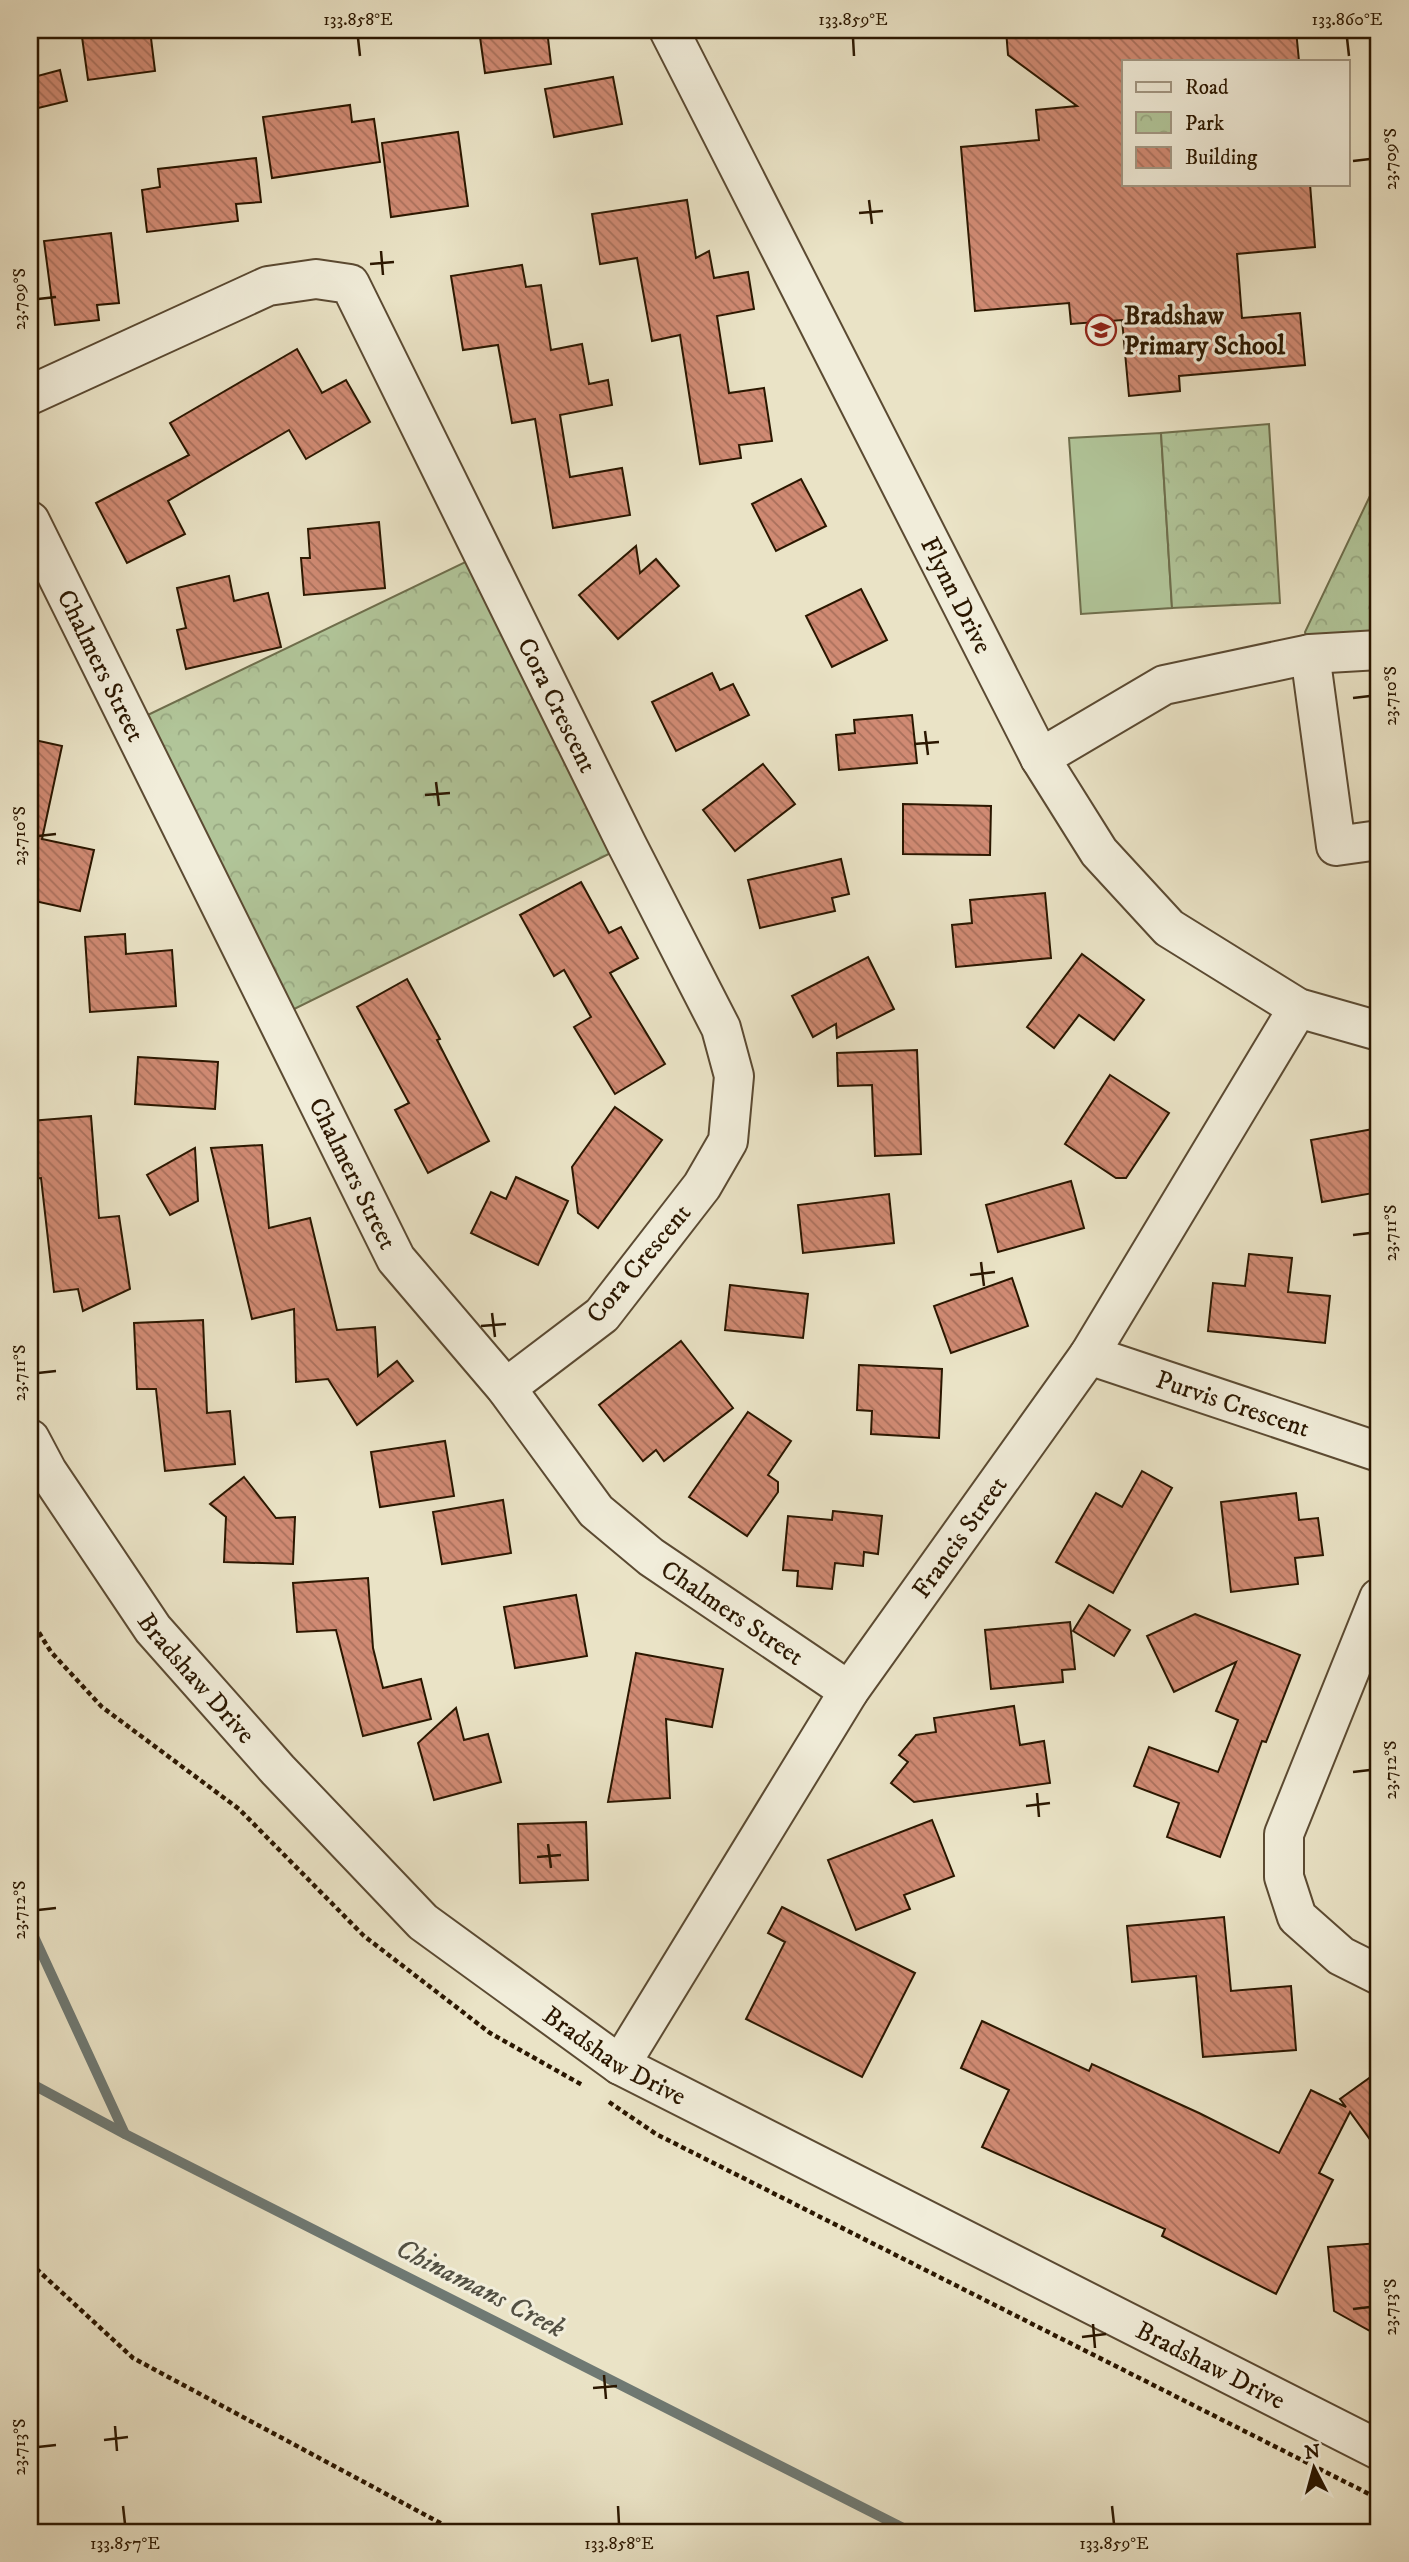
<svg xmlns="http://www.w3.org/2000/svg" width="1409" height="2562" font-family="'IM FELL DW Pica',serif">
  <style>
    .green { fill: #b1c599; stroke: #6e6e4c; stroke-width: 2 }
    .park { fill: url(#park-crowns); stroke: #6e6e4c; stroke-width: 2 }
    .lines { fill: none; stroke-linecap: round; stroke-linejoin: round }
    .stream { stroke: #6f7973; stroke-width: 10 }
    .building { fill: url(#building-back-hatch); stroke: #2b1700; stroke-width: 2 }
    .minor-casing { stroke: #5b4a32; stroke-width: 42 }
    .path { stroke: #2b1700; stroke-width: 4.5; stroke-dasharray: 5 3.5; stroke-linecap: butt }
    .minor { stroke: #f1edda; stroke-width: 38 }
    .ticks { fill: none; stroke: #2b1700; stroke-width: 2.5 }
    .labels { text-anchor: middle; stroke-width: 6; stroke-linejoin: round; paint-order: stroke }
    .poi-label { font-size: 26px; font-weight: bold; fill: #2b1700; stroke: #f1edda; text-anchor: start }
    .street-label { font-size: 26px; fill: #2b1700; stroke: #f1edda }
    .water-label { font-size: 28px; font-style: italic; fill: #535043; stroke: #f1edda }
    .neatline { fill: none; stroke: #2b1700; stroke-width: 2.5 }
    .ticks-label { font-size: 18px; text-anchor: middle; fill: #2b1700 }
  </style>
  <defs>
    <pattern id="park-crowns" width="20" height="18" patternUnits="userSpaceOnUse" patternTransform="scale(1.75)"><rect width="20" height="18" fill="#b1c599"/><path d="M2 6a3 3 0 1 1 6 0M12 15a3 3 0 1 1 6 0" fill="none" stroke="#98a882"/></pattern>
    <pattern id="building-back-hatch" width="6" height="6" patternUnits="userSpaceOnUse" patternTransform="scale(1.75)"><rect width="6" height="6" fill="#d08a73"/><path d="M-1 5l2 2M0 0l6 6M5-1l2 2" fill="none" stroke="#a9705c"/></pattern>
  </defs>
  <rect width="100%" height="100%" fill="#eae3c6"/>
  <filter id="stains"><feTurbulence type="fractalNoise" baseFrequency=".00286" numOctaves="4"/><feColorMatrix values="0 0 0 0 .2 0 0 0 0 .09 0 0 0 0 .02 0 0 0 .5 -.17"/></filter>
  <radialGradient id="worn" r=".72"><stop offset=".6" stop-color="#630" stop-opacity="0"/><stop offset="1" stop-color="#630" stop-opacity=".3"/></radialGradient>
  <!-- green -->
  <polygon class="green" points="1161,433 1172,608 1081,614 1069,438"/>
  <!-- park -->
  <g class="park">
    <polygon points="1269,424 1280,603 1172,608 1161,433"/>
    <polygon points="1379,477 1379,650 1310,654 1305,632"/>
    <polygon points="484,553 627,845 276,1018 129,724"/>
  </g>
  <g class="lines">
    <!-- stream -->
    <g class="stream">
      <polyline points="30,1928 125,2134"/>
      <polyline points="30,2083 125,2134 911,2532"/>
    </g>
  </g>
  <!-- building -->
  <g class="building">
    <polygon points="81,30 150,30 155,71 88,80"/>
    <polygon points="479,30 547,30 551,64 485,73"/>
    <polygon points="1006,30 1296,30 1299,61 1124,61 1124,184 1310,184 1315,247 1237,254 1242,318 1300,313 1305,365 1179,376 1180,391 1129,396 1122,320 1071,324 1069,303 975,311 961,147 1039,140 1036,110 1077,106 1008,55"/>
    <polygon points="60,70 67,101 30,110 30,78"/>
    <polygon points="613,77 622,124 554,137 545,89"/>
    <polygon points="350,105 352,122 374,119 380,162 272,178 263,117"/>
    <polygon points="458,132 468,206 391,217 382,143"/>
    <polygon points="256,158 261,202 236,204 238,221 147,232 142,190 160,187 158,169"/>
    <polygon points="687,200 696,258 709,251 714,278 748,272 754,309 717,316 729,393 764,388 772,441 739,445 741,458 700,464 680,335 652,341 637,258 600,264 592,214"/>
    <polygon points="111,233 119,303 97,305 99,320 55,325 44,241"/>
    <polygon points="522,265 526,287 541,285 551,350 582,344 589,384 608,380 612,405 560,415 570,477 622,468 630,515 553,528 535,419 512,423 498,345 463,350 451,276"/>
    <polygon points="297,349 322,393 346,380 370,422 306,459 289,430 168,501 185,534 127,563 96,503 189,455 170,423"/>
    <polygon points="801,479 826,526 776,551 752,504"/>
    <polygon points="379,522 385,588 304,595 301,558 310,558 308,529"/>
    <polygon points="636,546 640,573 656,559 679,586 618,639 579,595"/>
    <polygon points="229,576 234,601 268,593 281,647 186,669 177,630 186,628 177,588"/>
    <polygon points="861,589 887,640 832,667 806,616"/>
    <polygon points="712,673 720,690 733,684 749,715 676,751 652,702"/>
    <polygon points="912,715 917,763 839,770 836,735 855,733 854,720"/>
    <polygon points="30,739 62,746 42,839 94,850 80,911 30,900 30,867 35,844 30,843"/>
    <polygon points="763,764 795,804 735,851 703,810"/>
    <polygon points="903,804 991,806 990,855 903,854"/>
    <polygon points="841,859 849,894 832,898 835,911 760,928 748,880"/>
    <polygon points="581,882 609,933 621,927 638,958 610,973 665,1064 615,1094 574,1027 591,1017 564,970 554,976 520,915"/>
    <polygon points="1045,893 1051,958 956,967 952,925 972,923 970,900"/>
    <polygon points="125,934 126,954 172,950 176,1006 90,1012 85,937"/>
    <polygon points="1082,954 1144,1000 1114,1040 1079,1015 1054,1048 1027,1027"/>
    <polygon points="868,957 894,1009 837,1038 836,1024 813,1037 792,996"/>
    <polygon points="407,979 440,1039 437,1040 489,1141 428,1173 395,1110 409,1103 357,1007"/>
    <polygon points="917,1050 921,1154 875,1156 872,1085 838,1086 837,1053"/>
    <polygon points="138,1057 218,1062 215,1109 135,1104"/>
    <polygon points="1110,1075 1169,1113 1126,1178 1116,1178 1065,1144"/>
    <polygon points="615,1107 662,1140 598,1228 578,1213 572,1167"/>
    <polygon points="91,1116 99,1218 119,1216 130,1289 83,1311 78,1289 54,1292 41,1178 30,1179 30,1121"/>
    <polygon points="1379,1128 1379,1192 1322,1202 1311,1140"/>
    <polygon points="262,1145 269,1228 310,1218 337,1330 375,1327 378,1376 397,1361 413,1381 357,1425 328,1379 296,1382 294,1309 252,1319 211,1148"/>
    <polygon points="195,1148 198,1201 170,1215 147,1175"/>
    <polygon points="516,1177 568,1201 538,1265 471,1233 491,1192 506,1199"/>
    <polygon points="1071,1181 1084,1228 998,1252 986,1205"/>
    <polygon points="889,1194 894,1243 803,1253 798,1205"/>
    <polygon points="1249,1254 1292,1258 1288,1292 1330,1296 1325,1343 1208,1331 1213,1283 1245,1286"/>
    <polygon points="1012,1278 1028,1326 951,1353 934,1306"/>
    <polygon points="730,1285 808,1294 803,1338 725,1330"/>
    <polygon points="203,1320 207,1413 230,1411 235,1464 165,1471 156,1389 137,1389 134,1323"/>
    <polygon points="681,1341 733,1408 664,1461 656,1450 643,1461 599,1405"/>
    <polygon points="859,1365 942,1369 939,1438 871,1434 872,1411 857,1410"/>
    <polygon points="748,1412 791,1441 768,1475 778,1482 778,1492 747,1536 689,1497"/>
    <polygon points="445,1441 454,1496 380,1507 371,1452"/>
    <polygon points="1142,1471 1172,1488 1113,1593 1056,1562 1096,1493 1122,1507"/>
    <polygon points="244,1477 276,1518 295,1517 293,1564 224,1562 226,1517 210,1504"/>
    <polygon points="1296,1493 1299,1520 1318,1518 1323,1555 1295,1558 1298,1584 1231,1592 1221,1502"/>
    <polygon points="503,1500 511,1553 442,1564 433,1512"/>
    <polygon points="833,1511 882,1516 878,1554 864,1552 863,1566 835,1563 832,1589 797,1586 798,1571 783,1570 788,1516 832,1520"/>
    <polygon points="368,1578 373,1648 383,1688 421,1679 431,1719 363,1736 336,1630 297,1632 293,1583"/>
    <polygon points="576,1595 587,1656 515,1668 504,1607"/>
    <polygon points="1089,1605 1130,1630 1114,1656 1073,1631"/>
    <polygon points="1195,1614 1300,1655 1266,1742 1262,1741 1220,1857 1167,1837 1179,1803 1134,1786 1149,1747 1218,1772 1238,1720 1216,1711 1236,1662 1174,1692 1147,1636"/>
    <polygon points="1070,1622 1075,1669 1062,1670 1063,1682 991,1689 985,1630"/>
    <polygon points="636,1653 723,1669 712,1727 666,1719 670,1798 608,1802"/>
    <polygon points="1014,1706 1020,1745 1044,1741 1050,1783 914,1802 891,1783 908,1762 899,1755 916,1735 936,1732 934,1718"/>
    <polygon points="456,1708 464,1740 488,1734 501,1782 434,1800 418,1743"/>
    <polygon points="932,1820 954,1876 904,1895 910,1909 856,1930 828,1860"/>
    <polygon points="586,1822 588,1880 520,1883 518,1824"/>
    <polygon points="782,1907 915,1973 862,2077 746,2019 785,1942 768,1933"/>
    <polygon points="1224,1917 1231,1991 1291,1986 1296,2050 1203,2057 1196,1976 1132,1982 1127,1926"/>
    <polygon points="982,2021 1089,2071 1092,2064 1199,2113 1279,2153 1311,2090 1346,2107 1340,2099 1379,2071 1379,2152 1350,2112 1319,2173 1333,2180 1276,2294 1162,2236 1165,2229 982,2147 1009,2090 961,2068"/>
    <polygon points="1379,2243 1379,2336 1334,2311 1328,2247"/>
  </g>
  <g class="lines">
    <!-- minor casing -->
    <g class="minor-casing">
      <g id="minor">
        <path id="s1" d="M669,30L1040,758L1099,852L1169,928L1298,1008L1379,1031"/>
        <path id="s2" d="M30,395L268,286L316,279L350,284L627,845L721,1028L734,1076L728,1141L702,1186L602,1315L506,1388"/>
        <path id="s3" d="M30,521L396,1259L506,1388L596,1511L651,1557L849,1691"/>
        <polyline points="1310,654 1336,846 1379,840"/>
        <polyline points="1040,758 1164,685 1310,654 1379,650"/>
        <path id="s4" d="M1089,1355L1379,1452"/>
        <path id="s5" d="M30,1439L47,1471L153,1629L278,1770L423,1922L620,2065L1379,2450"/>
        <polyline points="1379,1598 1284,1834 1284,1877 1297,1917 1341,1956 1379,1975"/>
        <path id="s6" d="M620,2065L849,1691L1089,1355L1298,1008"/>
      </g>
    </g>
    <!-- path -->
    <g class="path">
      <polyline points="30,1618 51,1652 102,1707 239,1809 364,1936 490,2033 584,2086"/>
      <polyline points="609,2102 656,2134 1379,2499"/>
      <polyline points="30,2263 133,2358 457,2532"/>
    </g>
    <!-- minor -->
    <use href="#minor" class="minor"/>
  </g>
  <!-- ticks -->
  <path class="ticks" d="M358,38L360,56M853,38L854,56M1347,38L1349,56M1353,161L1370,159M869,200L872,224M859,213L883,211M381,251L383,275M370,264L394,262M38,299L56,297M1353,698L1370,696M925,731L928,755M914,744L939,742M436,782L439,806M425,795L450,793M38,836L56,834M1353,1235L1370,1233M981,1262L984,1286M970,1275L995,1272M492,1313L495,1337M481,1326L506,1324M38,1373L56,1371M1353,1772L1370,1770M1037,1793L1039,1817M1026,1806L1050,1803M548,1844L551,1868M537,1857L561,1855M38,1910L56,1908M1353,2309L1370,2307M1093,2324L1095,2348M1082,2337L1106,2334M604,2375L606,2399M593,2388L617,2386M115,2426L117,2451M104,2440L128,2437M38,2447L56,2445M123,2506L125,2524M618,2506L619,2524M1112,2506L1114,2524"/>
  <!-- icons -->
  <defs>
    <g id="school-ring" transform="scale(1.575)"><circle r="9.5" fill="#f1edda" stroke="#8f2418" stroke-width="1.5"/><path d="M0-5L7-2L0 1L-7-2ZM-4 1L0 2.5L4 1V4Q0 6-4 4Z" fill="#8f2418"/></g>
  </defs>
  <g fill-rule="evenodd">
    <use href="#school-ring" x="1101" y="330"/>
  </g>
  <g class="labels">
    <!-- poi labels -->
    <g class="poi-label">
      <text x="1124" y="324">Bradshaw<tspan x="1124" dy="30">Primary School</tspan></text>
    </g>
    <!-- street labels -->
    <g class="street-label">
      <text dy="9" stroke="none"><textPath href="#s1" startOffset="634">Flynn Drive</textPath></text>
      <text dy="9" stroke="none"><textPath href="#s3" startOffset="161">Chalmers Street</textPath></text>
      <text dy="9" stroke="none"><textPath href="#s2" startOffset="814">Cora Crescent</textPath></text>
      <text dy="9" stroke="none"><textPath href="#s3" startOffset="728">Chalmers Street</textPath></text>
      <text transform="translate(638 1263) rotate(-50)" y="9">Cora Crescent</text>
      <text dy="9" stroke="none"><textPath href="#s4" startOffset="152">Purvis Crescent</textPath></text>
      <text dy="9" stroke="none"><textPath href="#s6" startOffset="628">Francis Street</textPath></text>
      <text dy="9" stroke="none"><textPath href="#s3" startOffset="1316">Chalmers Street</textPath></text>
      <text dy="9" stroke="none"><textPath href="#s5" startOffset="292">Bradshaw Drive</textPath></text>
      <text dy="9" stroke="none"><textPath href="#s5" startOffset="859">Bradshaw Drive</textPath></text>
      <text dy="9" stroke="none"><textPath href="#s5" startOffset="1531">Bradshaw Drive</textPath></text>
    </g>
    <!-- water labels -->
    <g class="water-label">
      <text transform="translate(481 2287) rotate(27)" y="10">Chinamans Creek</text>
    </g>
  </g>
  <!-- margin -->
  <rect width="1409" height="2562" fill="none" stroke="#eae3c6" stroke-width="77"/>
  <!-- legend -->
  <rect x="1122" y="60" width="228" height="126" fill="#f1edda" stroke="#a29783" stroke-width="2"/>
  <rect x="1136" y="82" width="35" height="10" fill="#f1edda" stroke="#a29783" stroke-width="2"/>
  <text x="1185" y="94" font-size="21" fill="#2b1700">Road</text>
  <rect x="1136" y="112" width="35" height="21" fill="url(#park-crowns)" stroke="#a29783" stroke-width="2"/>
  <text x="1185" y="130" font-size="21" fill="#2b1700">Park</text>
  <rect x="1136" y="147" width="35" height="21" fill="url(#building-back-hatch)" stroke="#a29783" stroke-width="2"/>
  <text x="1185" y="164" font-size="21" fill="#2b1700">Building</text>
  <!-- north arrow -->
  <g transform="translate(1314 2468) rotate(354)" stroke="#f1edda" stroke-width="5" paint-order="stroke">
  <path d="M0-5L12 26L0 18L-12 26Z" fill="#2b1700"/>
  <text y="-10" font-size="19" font-weight="bold" text-anchor="middle" fill="#2b1700">N</text>
  </g>
  <rect x="38" y="38" width="1332" height="2486" class="neatline"/>
  <g class="ticks-label">
    <text x="358" y="25">133.858°E</text>
    <text x="853" y="25">133.859°E</text>
    <text x="1347" y="25">133.860°E</text>
    <text transform="translate(1390 159) rotate(-90)" y="6">23.709°S</text>
    <text transform="translate(19 299) rotate(-90)" y="6">23.709°S</text>
    <text transform="translate(1390 696) rotate(-90)" y="6">23.710°S</text>
    <text transform="translate(19 836) rotate(-90)" y="6">23.710°S</text>
    <text transform="translate(1390 1233) rotate(-90)" y="6">23.711°S</text>
    <text transform="translate(19 1373) rotate(-90)" y="6">23.711°S</text>
    <text transform="translate(1390 1770) rotate(-90)" y="6">23.712°S</text>
    <text transform="translate(19 1910) rotate(-90)" y="6">23.712°S</text>
    <text transform="translate(1390 2307) rotate(-90)" y="6">23.713°S</text>
    <text transform="translate(19 2447) rotate(-90)" y="6">23.713°S</text>
    <text x="125" y="2549">133.857°E</text>
    <text x="619" y="2549">133.858°E</text>
    <text x="1114" y="2549">133.859°E</text>
  </g>
  <rect width="100%" height="100%" filter="url(#stains)"/>
  <rect width="100%" height="100%" fill="url(#worn)"/>
</svg>
